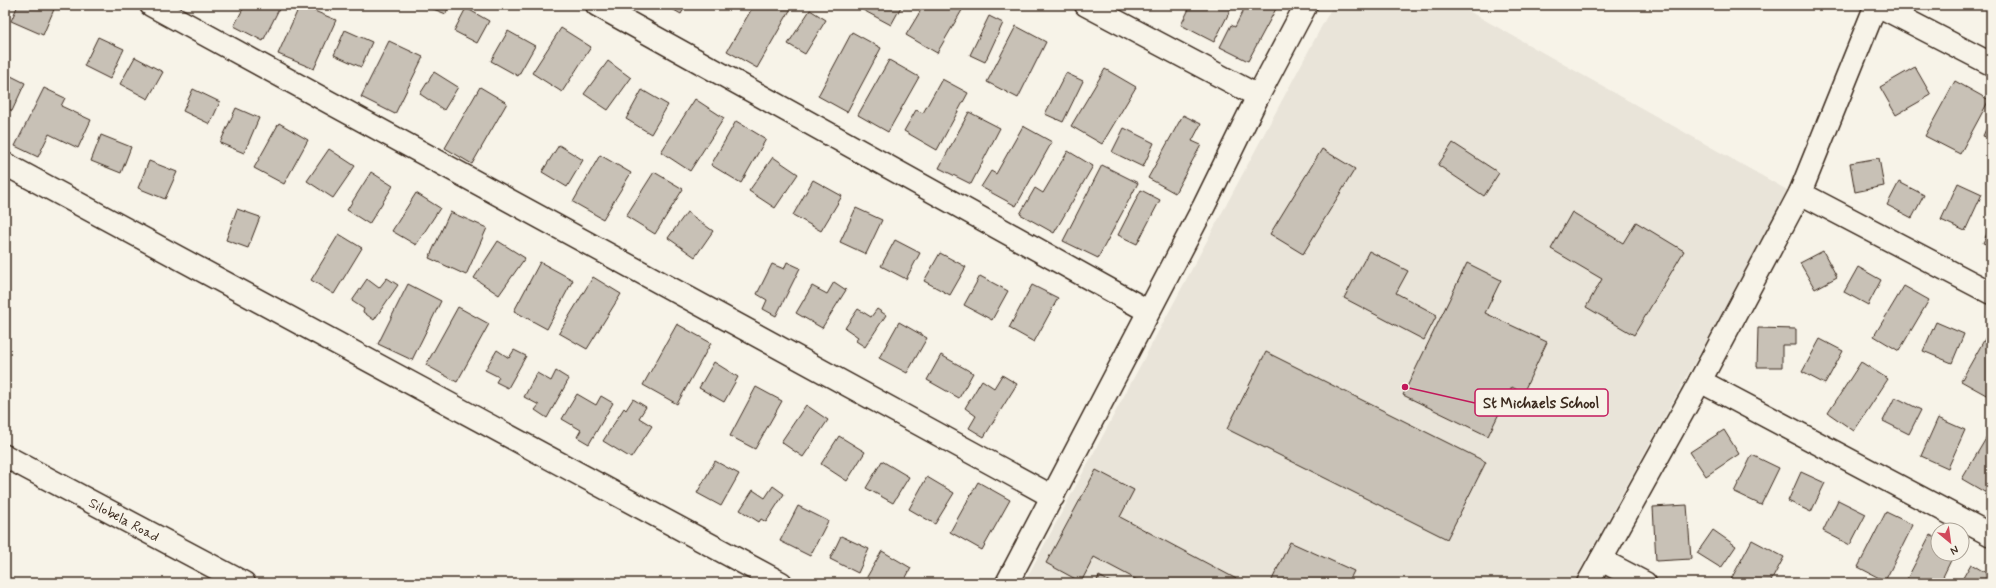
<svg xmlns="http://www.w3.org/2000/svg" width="1996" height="588" font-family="Mynerve,sans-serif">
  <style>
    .built { fill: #e9e4d9 }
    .building { fill: #c8c1b6; stroke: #3b2a1e }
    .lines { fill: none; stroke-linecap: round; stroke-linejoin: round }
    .minor-casing { stroke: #3b2a1e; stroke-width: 25 }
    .tertiary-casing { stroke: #3b2a1e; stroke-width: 25 }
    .minor { stroke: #f7f3e8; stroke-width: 22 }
    .tertiary { stroke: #f7f3e8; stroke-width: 22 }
    .labels { text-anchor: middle; stroke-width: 3; stroke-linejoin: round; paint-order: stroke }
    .street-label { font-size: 14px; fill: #3b2a1e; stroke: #f7f3e8 }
    .leader { fill: none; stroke: #c2185b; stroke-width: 1.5 }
    .callout-dot { fill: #c2185b; stroke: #f7f3e8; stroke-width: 1.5 }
    .callout { fill: #f7f3e8; stroke: #c2185b; stroke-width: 1.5 }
    .callout-label { font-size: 15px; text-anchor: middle; font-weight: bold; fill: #3b2a1e }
  </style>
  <rect width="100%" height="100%" fill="#f7f3e8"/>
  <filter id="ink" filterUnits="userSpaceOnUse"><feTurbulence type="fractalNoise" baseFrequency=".025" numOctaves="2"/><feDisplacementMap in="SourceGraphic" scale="8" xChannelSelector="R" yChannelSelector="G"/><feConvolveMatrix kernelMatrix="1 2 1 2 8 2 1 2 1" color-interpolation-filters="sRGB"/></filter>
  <g filter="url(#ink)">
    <!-- built -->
    <polygon class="built" points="1333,5 1458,5 1789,191 1573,583 1024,583"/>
    <!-- building -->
    <g class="building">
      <polygon points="18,5 50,5 55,7 43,35 11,21"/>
      <polygon points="245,5 281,5 263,41 234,26"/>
      <polygon points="300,5 336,20 314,69 278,54"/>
      <polygon points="423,5 449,5 446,14"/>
      <polygon points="665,5 686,5 681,14"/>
      <polygon points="754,5 793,5 757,68 727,51"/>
      <polygon points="866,5 902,5 891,25 863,10"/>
      <polygon points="924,5 965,5 937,53 906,35"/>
      <polygon points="1191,5 1233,5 1214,42 1181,25"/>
      <polygon points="1246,5 1278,5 1248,61 1220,47 1231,25 1235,27"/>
      <polygon points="466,8 489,21 477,43 454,31"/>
      <polygon points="810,10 826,20 805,54 788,44"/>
      <polygon points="989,16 1003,23 985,62 970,55"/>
      <polygon points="1016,26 1046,42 1018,98 987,82"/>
      <polygon points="561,28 591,47 562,92 532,73"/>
      <polygon points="345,30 372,42 361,67 334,55"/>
      <polygon points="508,31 535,46 518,76 491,61"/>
      <polygon points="852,32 881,48 847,112 818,96"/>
      <polygon points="98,37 124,49 110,79 84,66"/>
      <polygon points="389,41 423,57 395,114 361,97"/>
      <polygon points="135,57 163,72 148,99 120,84"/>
      <polygon points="889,60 919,77 888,132 858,115"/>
      <polygon points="608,61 631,78 608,110 584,94"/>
      <polygon points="1915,67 1931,95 1896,115 1880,87"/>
      <polygon points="1105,69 1136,87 1102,144 1071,126"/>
      <polygon points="434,72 458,87 444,110 420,94"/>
      <polygon points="5,73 25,83 12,111 5,107"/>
      <polygon points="1066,73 1083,81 1063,122 1045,114"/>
      <polygon points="942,79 968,93 937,150 904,131 916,110 923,113"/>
      <polygon points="1955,81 1989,100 1960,154 1925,136"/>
      <polygon points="480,87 507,103 472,164 445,148"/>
      <polygon points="44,88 65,98 61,106 91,120 78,148 49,134 38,157 15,146"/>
      <polygon points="193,89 220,102 210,124 183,111"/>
      <polygon points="642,90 668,105 651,134 626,119"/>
      <polygon points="695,99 724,118 690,171 661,152"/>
      <polygon points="236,108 259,118 244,153 220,143"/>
      <polygon points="969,112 1000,128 971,184 939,168"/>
      <polygon points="1183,115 1201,124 1192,141 1201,145 1175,193 1148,178"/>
      <polygon points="1991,117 1991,139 1983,136"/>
      <polygon points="736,121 766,139 741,183 711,165"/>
      <polygon points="279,123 308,140 284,184 254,168"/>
      <polygon points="1023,126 1052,142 1016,206 981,187 991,171 996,174"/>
      <polygon points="1124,128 1154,143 1143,167 1112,152"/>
      <polygon points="101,135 131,147 121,173 91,161"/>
      <polygon points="1453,143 1499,173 1484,196 1438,165"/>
      <polygon points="559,145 583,160 567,187 542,172"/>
      <polygon points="329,149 355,166 333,198 307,181"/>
      <polygon points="1322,149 1355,169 1303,254 1270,234"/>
      <polygon points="1068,151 1093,166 1054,233 1020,214 1035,188 1043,193"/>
      <polygon points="600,155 631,173 603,219 573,202"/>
      <polygon points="773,157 798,174 775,208 749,191"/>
      <polygon points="1879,158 1884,186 1855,192 1850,163"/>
      <polygon points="149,161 177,172 165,199 138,188"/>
      <polygon points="1102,165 1138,183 1098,258 1063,241"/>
      <polygon points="371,172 393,186 369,224 347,210"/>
      <polygon points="654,172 683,189 655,234 626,216"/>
      <polygon points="813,180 842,196 821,231 793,215"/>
      <polygon points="1899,182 1924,195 1912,218 1887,205"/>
      <polygon points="1958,183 1982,194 1965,231 1941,220"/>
      <polygon points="1141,190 1160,200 1137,244 1118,235"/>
      <polygon points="416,193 440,208 416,245 392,231"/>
      <polygon points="856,208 882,220 866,254 840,242"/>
      <polygon points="237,209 260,217 248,248 226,240"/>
      <polygon points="450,212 487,228 466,275 429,258"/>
      <polygon points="687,212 713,231 695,257 668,238"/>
      <polygon points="1572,212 1623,243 1636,222 1684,251 1634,335 1586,307 1602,279 1551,249"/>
      <polygon points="1991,224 1991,246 1983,243"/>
      <polygon points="339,234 362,248 334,294 311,280"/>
      <polygon points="895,240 920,253 906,279 881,266"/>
      <polygon points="498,241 525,258 499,295 474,278"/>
      <polygon points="1369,251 1408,271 1396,293 1437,315 1424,340 1344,298"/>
      <polygon points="1823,251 1837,277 1815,289 1800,263"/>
      <polygon points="940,253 966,267 950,295 924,281"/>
      <polygon points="540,262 573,280 547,329 514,311"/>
      <polygon points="787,262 800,268 776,316 763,309 767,300 757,294 772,264 784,269"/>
      <polygon points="1467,263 1501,280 1485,313 1547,342 1523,393 1512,387 1488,436 1403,395"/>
      <polygon points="1858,267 1881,280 1868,305 1844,292"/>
      <polygon points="980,276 1008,291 992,320 964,305"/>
      <polygon points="593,277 621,294 587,349 559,333"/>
      <polygon points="387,278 398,285 374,320 363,312 364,309 352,301 367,279 379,288"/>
      <polygon points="834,282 846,290 822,328 796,313 812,286 827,294"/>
      <polygon points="408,284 441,301 412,360 378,344"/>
      <polygon points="1032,285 1058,298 1034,342 1009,328"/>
      <polygon points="1904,286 1929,300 1899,351 1874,336"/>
      <polygon points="458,307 489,324 457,382 426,365"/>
      <polygon points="858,309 871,317 877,309 886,315 865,347 856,341 858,337 845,328"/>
      <polygon points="899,322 927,338 907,373 879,358"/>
      <polygon points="1936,322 1964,334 1952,363 1923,351"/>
      <polygon points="677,324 711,343 677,404 643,385"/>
      <polygon points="1758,328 1796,329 1796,345 1782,345 1782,367 1757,367"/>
      <polygon points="1987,335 1991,337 1991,390 1988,396 1961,381"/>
      <polygon points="1820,339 1843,351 1825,384 1802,372"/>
      <polygon points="497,350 509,358 514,350 526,356 508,388 496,382 499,377 485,370"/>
      <polygon points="1266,352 1486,462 1447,539 1227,429"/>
      <polygon points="941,355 973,373 959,398 927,380"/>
      <polygon points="714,362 738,377 724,402 699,388"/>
      <polygon points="1861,362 1888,379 1854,431 1828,413"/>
      <polygon points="556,371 569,379 547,418 535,410 539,405 524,397 537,373 551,381"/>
      <polygon points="1002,375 1017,384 984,437 969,428 976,416 965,408 982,380 994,388"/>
      <polygon points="756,387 782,401 755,449 730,436"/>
      <polygon points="577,394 596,405 601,396 613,403 589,444 577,437 581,430 562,419"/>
      <polygon points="1895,397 1921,410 1909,434 1883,421"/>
      <polygon points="633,399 646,407 639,418 652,426 631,458 603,441 624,408 626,410"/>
      <polygon points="806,405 828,420 803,457 781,442"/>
      <polygon points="1938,418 1965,430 1948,468 1921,456"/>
      <polygon points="1724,430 1739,454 1706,476 1690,452"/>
      <polygon points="1991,430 1991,489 1988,494 1962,479"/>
      <polygon points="839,436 865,452 847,481 821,464"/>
      <polygon points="1752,455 1779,468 1761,505 1734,492"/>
      <polygon points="715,461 739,474 721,506 697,493"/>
      <polygon points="882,461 909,477 893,503 866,488"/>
      <polygon points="1096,470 1134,490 1120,517 1244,583 1143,583 1094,557 1081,582 1046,563"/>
      <polygon points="1801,472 1825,483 1811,512 1788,501"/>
      <polygon points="927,477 954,493 935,524 909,509"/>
      <polygon points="978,482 1010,500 982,550 950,532"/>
      <polygon points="773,486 784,494 766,522 761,519 759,522 740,510 753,490 765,498"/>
      <polygon points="1838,500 1866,514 1850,545 1823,531"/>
      <polygon points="1687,505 1691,559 1656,561 1653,507"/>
      <polygon points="798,506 828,521 810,556 780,541"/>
      <polygon points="1886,512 1913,525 1885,581 1858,567"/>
      <polygon points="1713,530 1736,546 1721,568 1697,553"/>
      <polygon points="1930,535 1938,539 1938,554 1954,554 1940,583 1905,583"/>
      <polygon points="841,536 869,549 858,573 830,559"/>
      <polygon points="1752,540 1784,557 1770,583 1729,583"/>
      <polygon points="1290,542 1354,571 1348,583 1271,582"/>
      <polygon points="882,551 911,568 903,583 864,582"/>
      <polygon points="1971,564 1991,576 1991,583 1960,583"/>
      <polygon points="1099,576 1112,583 1096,583"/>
    </g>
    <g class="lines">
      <!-- minor casing -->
      <g class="minor-casing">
        <g id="minor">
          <polyline points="151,5 1053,497"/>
          <polyline points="597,5 1148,311"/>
          <polyline points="1086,5 1258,96 1306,5"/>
          <polyline points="1877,5 1991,64"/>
          <polyline points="5,164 781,583"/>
          <polyline points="1800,193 1876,5"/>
          <polyline points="1700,381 1991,535"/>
          <polyline points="1601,560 1645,583"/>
          <polyline points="1007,583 1204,206 1258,96"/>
          <polyline points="1588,583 1700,381 1800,193 1991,293"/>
        </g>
      </g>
      <!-- tertiary casing -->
      <g class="tertiary-casing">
        <g id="tertiary">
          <path id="s1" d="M5,456L244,583"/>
        </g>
      </g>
      <!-- minor -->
      <use href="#minor" class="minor"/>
      <!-- tertiary -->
      <use href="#tertiary" class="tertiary"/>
    </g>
  </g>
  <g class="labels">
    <!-- street labels -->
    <g class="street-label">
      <text dy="5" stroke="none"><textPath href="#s1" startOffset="135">Silobela Road</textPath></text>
    </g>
  </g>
  <!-- callouts -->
  <path class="leader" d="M1405 387L1475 403"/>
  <circle class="callout-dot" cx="1405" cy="387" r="4"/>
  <rect class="callout" x="1475" y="389" width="133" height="27" rx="4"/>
  <g class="callout-label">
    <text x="1541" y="408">St Michaels School</text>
  </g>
  <!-- margin -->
  <rect width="1996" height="588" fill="none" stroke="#f7f3e8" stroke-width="20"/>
  <rect x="10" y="10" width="1976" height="568" fill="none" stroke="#3b2a1e" stroke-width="1.5" filter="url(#ink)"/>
  <!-- north arrow -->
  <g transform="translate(1950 542) rotate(151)"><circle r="19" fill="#f7f3e8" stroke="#aca397"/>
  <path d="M0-3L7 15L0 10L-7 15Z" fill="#d1495b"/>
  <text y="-6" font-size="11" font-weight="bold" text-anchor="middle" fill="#3b2a1e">N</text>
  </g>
</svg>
